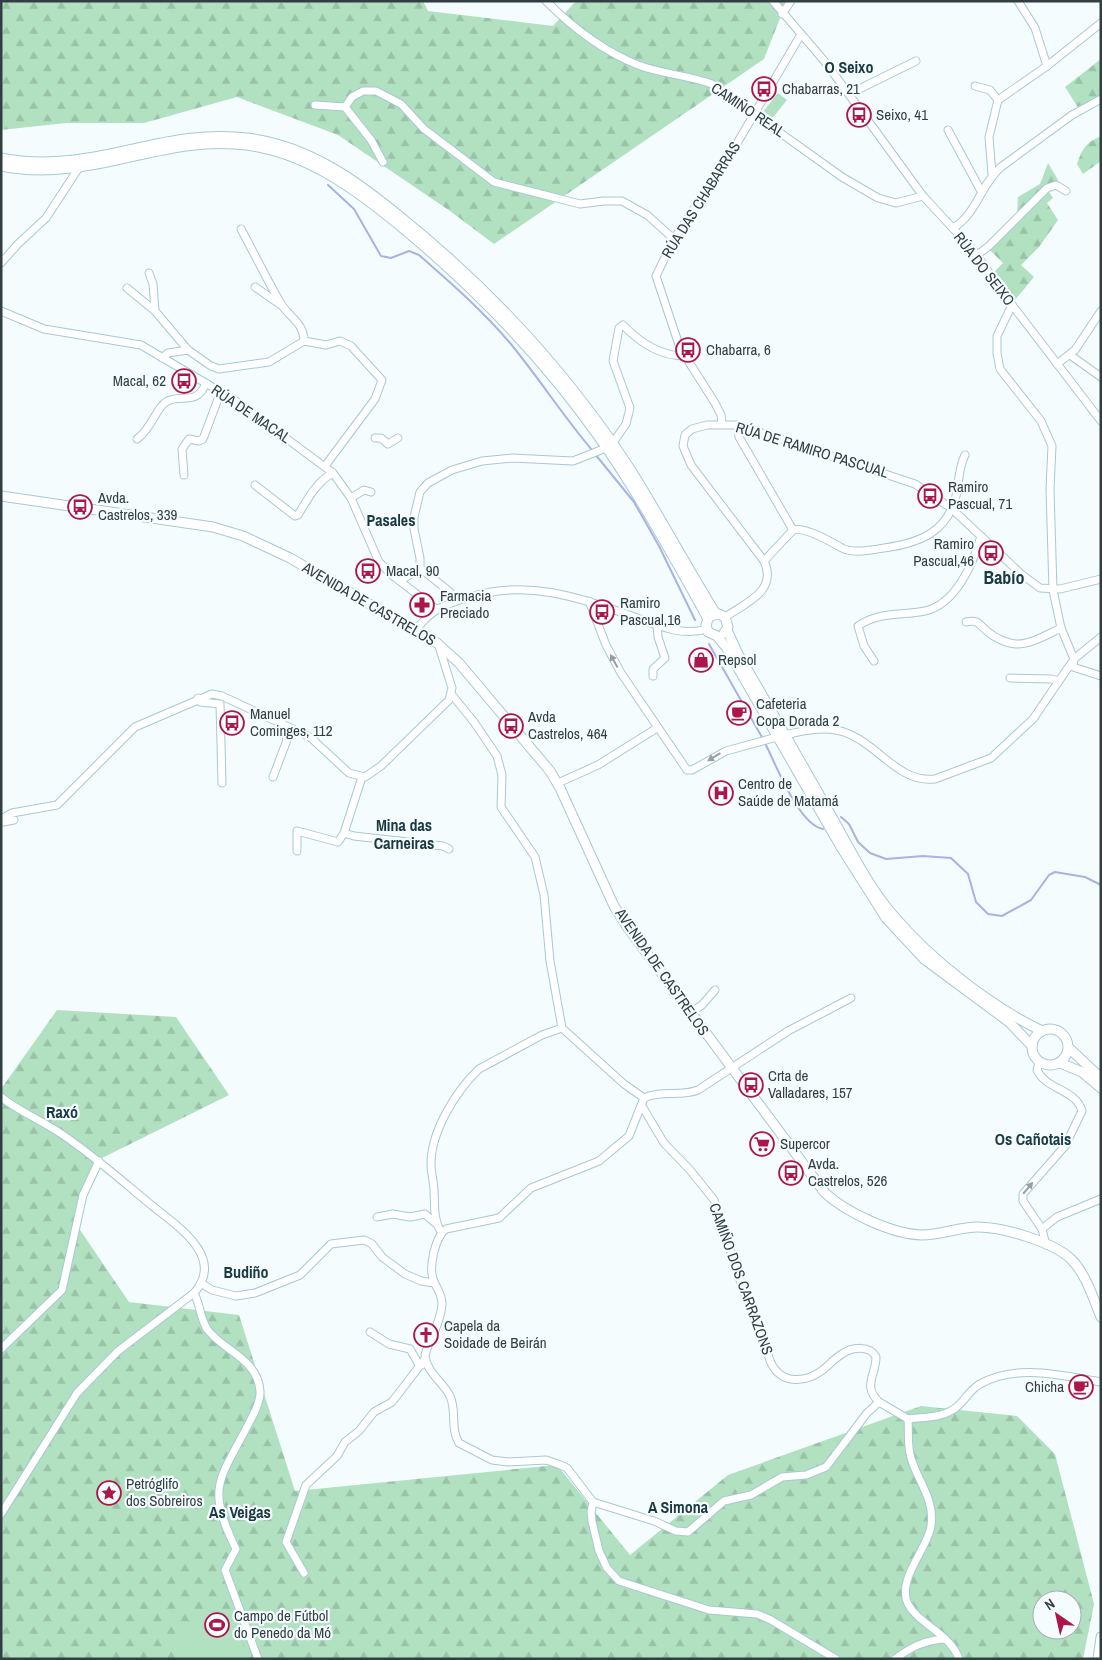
<svg xmlns="http://www.w3.org/2000/svg" width="1102" height="1660" font-family="'Archivo Narrow',sans-serif">
  <style>
    .forest { fill: url(#forest-firs); fill-rule: evenodd }
    .pitch { fill: #b1e1c1 }
    .lines { fill: none; stroke-linecap: round; stroke-linejoin: round }
    .stream { stroke: #aab2e4; stroke-width: 2 }
    .minor-casing { stroke: #a7c9d3; stroke-width: 9 }
    .major-casing { stroke: #a7c9d3; stroke-width: 11 }
    .minor { stroke: #fff; stroke-width: 7 }
    .major { stroke: #fff; stroke-width: 9 }
    .oneway { fill: #989fa1 }
    .labels { text-anchor: middle; stroke-width: 4.5; stroke-linejoin: round; paint-order: stroke }
    .poi-label { font-size: 15px; fill: #313f43; stroke: #f5fcfe; text-anchor: start }
    .street-label { font-size: 15px; fill: #313f43; stroke: #f5fcfe }
    .neighbourhood-label { font-size: 16px; font-weight: bold; fill: #1a3941; stroke: #f5fcfe }
    .quarter-label { font-size: 18px; font-weight: bold; fill: #1a3941; stroke: #f5fcfe }
  </style>
  <defs>
    <pattern id="forest-firs" width="22" height="20" patternUnits="userSpaceOnUse" patternTransform="scale(1.25)"><rect width="22" height="20" fill="#b1e1c1"/><path d="M5 1l3.5 6h-7zM16 11l3.5 6h-7z" fill="#99c2a7"/></pattern>
  </defs>
  <rect width="100%" height="100%" fill="#f5fcfe"/>
  <!-- forest -->
  <g class="forest">
    <polygon points="1,1 423,1 428,11 553,26 576,1 789,1 784,8 764,59 494,244 450,211 338,135 237,97 144,123 66,123 1,130"/>
    <polygon points="1101,59 1101,97 1079,109 1065,87"/>
    <path d="M1101,136V161L1083,174L1077,164C1083,147 1085,144 1101,136Z"/>
    <polygon points="1048,163 1058,180 1049,192 1053,198 1047,203 1058,220 1039,247 1021,265 1034,277 1015,300 1000,284 1002,282 994,272 1003,263 989,249 1017,214 1018,197 1040,184"/>
    <path d="M57,1010L176,1017L229,1095L96,1161L76,1224L129,1302L239,1315L295,1491L557,1465L630,1555L728,1475L921,1406L1017,1416L1055,1454L1094,1604L1083,1659H1V1089ZM1042,1600H1072V1630H1042Z"/>
  </g>
  <!-- pitch -->
  <g class="pitch">
    <polygon points="778,93 787,100 771,120 762,113"/>
    <polygon points="230,1613 249,1659 179,1659 170,1638"/>
  </g>
  <g class="lines">
    <!-- stream -->
    <g class="stream">
      <path d="M328,185L354,209L381,256L391,258L409,251L419,255C451,283 483,311 510,343C539,378 563,416 592,450"/>
      <polyline points="595,454 634,502 659,546 695,620"/>
      <polyline points="709,644 763,739"/>
      <path d="M765,743C776,765 799,825 823,829"/>
      <polyline points="841,817 849,824 858,842 870,853 886,859 923,856 951,858 968,874 976,902 988,914 1002,916 1031,900 1049,875 1055,872 1085,877 1101,885"/>
    </g>
    <!-- minor casing -->
    <g class="minor-casing">
      <g id="minor">
        <path d="M546,1C572,27 603,51 638,65C661,74 688,75 712,84L842,177L878,198L896,203L923,196"/>
        <polyline points="773,1 826,63 923,196 974,251 1006,297 1101,421"/>
        <polyline points="1018,1 1035,28 1047,66"/>
        <polyline points="782,14 791,1"/>
        <polyline points="975,86 990,90 998,100"/>
        <polyline points="849,94 916,61"/>
        <polyline points="315,105 345,107"/>
        <polyline points="948,130 981,191"/>
        <polyline points="383,162 371,140 345,107 352,97 363,91 376,91 401,104 424,129 494,182 580,204 604,201 622,201 647,215 674,239"/>
        <polyline points="992,174 989,137 998,100 1047,66 1101,23"/>
        <path d="M953,228C977,214 980,185 1001,167L1072,115L1101,99"/>
        <polyline points="977,255 989,246 1047,188 1056,185 1066,191"/>
        <polyline points="1,263 18,244 46,218 78,169"/>
        <polyline points="149,273 153,284 155,311"/>
        <polyline points="255,287 281,305"/>
        <path d="M127,288L155,311L188,350L211,366L219,369L269,362L304,341C304,322 288,317 280,302C266,278 254,253 241,229"/>
        <polyline points="1012,305 997,336 997,353 1000,369 1041,421 1052,446 1050,489 1053,590 1061,628 1074,659 1073,667 1101,676"/>
        <polyline points="1,311 44,329 141,345 236,401 333,473 351,498 379,562 392,575 436,609"/>
        <polyline points="304,341 326,345 340,341 351,346 382,380 375,399 325,466"/>
        <polyline points="1070,355 1101,377"/>
        <polyline points="162,358 168,353 188,350"/>
        <polyline points="1057,364 1075,350 1101,311"/>
        <polyline points="722,424 721,415 715,403 680,348 656,276 674,239 736,145 800,36"/>
        <polyline points="738,425 739,437 793,530 764,561"/>
        <polyline points="375,438 381,438 388,444 398,438"/>
        <path d="M137,439C152,428 156,408 166,402C180,393 197,407 206,383"/>
        <path d="M612,444L626,424L630,408L613,361L619,328L623,325C640,343 660,356 685,356"/>
        <polyline points="184,475 182,449 189,439 199,441 203,439 221,391"/>
        <path d="M255,485L295,516L298,515C307,500 317,481 333,473"/>
        <polyline points="351,498 364,490 371,492"/>
        <path d="M793,530C805,526 831,542 842,548C852,554 873,550 884,548C920,543 949,532 957,492C959,478 959,467 965,455"/>
        <polyline points="400,581 420,568"/>
        <polyline points="589,601 606,645 621,673 687,770 692,770 726,751 777,737"/>
        <polyline points="453,602 450,592 420,568 420,558 414,529 414,517 420,492 428,483 452,470 482,461 512,458 573,461 606,448"/>
        <path d="M725,617C746,603 778,591 764,561L691,465L683,446L685,435L692,429L707,425H738L915,484L951,508L1021,574L1040,588L1060,589L1101,579"/>
        <path d="M966,622C979,619 979,625 988,632C995,638 1008,644 1017,644C1032,644 1048,634 1061,628"/>
        <path d="M416,630C433,607 447,604 473,596C528,580 577,597 629,615C654,624 680,637 707,629"/>
        <path d="M874,661L864,646L858,626C879,611 902,616 925,611C956,604 973,564 981,536"/>
        <polyline points="653,676 653,669 665,658 658,637 657,625"/>
        <polyline points="1010,678 1051,679 1059,681"/>
        <polyline points="452,695 474,722 497,756 502,775 501,807 535,857 544,895 550,961 562,1028 624,1084 644,1098"/>
        <polyline points="198,698 200,702 220,704 222,783"/>
        <path d="M785,735C805,730 829,725 849,734C879,746 899,783 935,779L991,758L1033,719L1074,659L1101,637"/>
        <polyline points="273,777 287,740 283,724"/>
        <polyline points="558,783 598,765 657,728"/>
        <polyline points="1,819 12,813 57,805 135,727 212,694 222,696 310,737 349,773 365,777 381,766 449,700 452,688 438,643"/>
        <polyline points="1,820 3,822 14,820"/>
        <polyline points="344,833 354,836 443,846 449,849"/>
        <polyline points="297,851 297,831 338,842 344,833 362,777"/>
        <path d="M851,998L788,1031L698,1090C681,1097 661,1090 644,1098L629,1136L599,1161L531,1188L499,1218L446,1229C435,1237 429,1266 433,1279C436,1288 442,1293 442,1304C441,1323 430,1337 425,1355C426,1372 443,1382 450,1396C457,1411 450,1429 459,1443L492,1460L508,1462L546,1460L558,1464L567,1468L593,1502L654,1521L676,1531L688,1532L724,1501L751,1495L782,1477L806,1475L826,1467L867,1413L879,1402L908,1419C925,1417 946,1418 959,1405C966,1398 971,1389 980,1384C1017,1363 1063,1376 1101,1382"/>
        <polyline points="690,1013 702,1005 715,990"/>
        <path d="M1039,1062L1037,1070C1046,1090 1076,1089 1082,1111L1065,1146L1023,1194V1201L1042,1229L1046,1245"/>
        <path d="M1,1097C20,1112 43,1121 63,1135C94,1156 121,1180 150,1204C174,1224 227,1256 194,1293L118,1351L77,1393L1,1514"/>
        <path d="M642,1106L664,1143L690,1170L714,1200L740,1280L771,1363C782,1385 806,1383 824,1369C830,1364 835,1358 842,1354C852,1347 870,1345 876,1357C876,1376 862,1385 879,1402"/>
        <polyline points="377,1217 393,1214 410,1217 425,1214 435,1223"/>
        <polyline points="1042,1229 1057,1217 1101,1199"/>
        <path d="M441,1232C433,1219 435,1205 434,1191C434,1182 431,1173 431,1164C431,1131 456,1091 479,1069L542,1035L562,1028"/>
        <polyline points="201,1283 212,1290 236,1296 255,1293 300,1275 331,1244 364,1240 372,1244 382,1257 405,1274 421,1281 434,1283"/>
        <path d="M194,1293C200,1304 200,1318 207,1329C223,1351 258,1359 260,1391C261,1401 254,1414 249,1423C220,1480 205,1486 236,1549L225,1570L258,1659"/>
        <polyline points="370,1332 389,1344 410,1349 418,1363 422,1365"/>
        <polyline points="1,1349 62,1290 83,1195 99,1161"/>
        <path d="M908,1419C909,1432 907,1446 911,1458C918,1482 935,1499 931,1526C928,1548 896,1580 908,1604C918,1624 950,1633 959,1659"/>
        <polyline points="593,1502 591,1512 592,1521 599,1551 607,1568 619,1581 709,1610 757,1614 771,1620 836,1659"/>
        <polyline points="304,1573 286,1542 306,1485 337,1456 345,1442 359,1431 374,1412 392,1402 425,1359"/>
        <path d="M895,1659C911,1647 925,1640 945,1639"/>
      </g>
    </g>
    <!-- major casing -->
    <g class="major-casing">
      <g id="major">
        <path d="M1,158C91,176 161,127 247,138C308,145 357,181 403,219C492,291 570,376 632,472C661,519 687,567 716,614"/>
        <path d="M1,166C90,184 161,134 246,145C308,153 358,191 405,230C478,291 544,359 599,437C637,491 669,549 701,606L708,619L706,625L708,632L717,636L726,647L841,847L886,918L924,959L1009,1022L1032,1046"/>
        <path d="M1,496L213,527L243,536L290,558L437,643L459,663L550,771L560,788L614,906L628,928L825,1193C847,1213 892,1234 922,1235C941,1235 959,1227 978,1227C1003,1227 1053,1242 1071,1259C1086,1274 1093,1298 1101,1317"/>
        <polyline points="710,616 719,614 725,617 728,627 724,633"/>
        <path d="M727,630L738,654C769,706 799,759 829,812C849,847 867,885 893,915C930,959 990,1006 1042,1031"/>
        <circle cx="1050" cy="1047" r="18"/>
        <polyline points="1069,1048 1101,1078"/>
        <polyline points="1060,1063 1082,1072 1101,1088"/>
        <polyline points="1098,1659 1101,1637"/>
      </g>
    </g>
    <!-- minor -->
    <use href="#minor" class="minor"/>
    <!-- major -->
    <use href="#major" class="major"/>
  </g>
  <!-- one-way arrows -->
  <defs><path id="oneway-solid" d="M-6-.8H1V-3.2L6.5 0L1 3.2V.8H-6Z" transform="scale(1.25)"/></defs>
  <g class="oneway">
    <use href="#oneway-solid" transform="translate(614 661) rotate(-119)"/>
    <use href="#oneway-solid" transform="translate(714 757) rotate(149)"/>
    <use href="#oneway-solid" transform="translate(1028 1188) rotate(-50)"/>
  </g>
  <!-- icons -->
  <defs>
    <g id="bus-ring" transform="scale(1.25)"><circle r="9.5" fill="#f5fcfe" stroke="#ab1749" stroke-width="1.5"/><path d="M-5-6H5V4H4V6H2V4H-2V6H-4V4H-5ZM-3.5-4V0h7V-4ZM-3.5 1.2v1.5H-2V1.2ZM2 1.2v1.5H3.5V1.2Z" fill="#ab1749"/></g>
    <g id="pharmacy-ring" transform="scale(1.25)"><circle r="9.5" fill="#f5fcfe" stroke="#ab1749" stroke-width="1.5"/><path d="M-2-6h4v4h4v4h-4v4h-4v-4h-4v-4h4Z" fill="#ab1749"/></g>
    <g id="shop-ring" transform="scale(1.25)"><circle r="9.5" fill="#f5fcfe" stroke="#ab1749" stroke-width="1.5"/><path d="M-5-2.5h2.3a2.7 3.5 0 0 1 5.4 0H5L5.5 6h-11ZM-1.5-2.5h3a1.5 2.3 0 0 0-3 0Z" fill="#ab1749"/></g>
    <g id="cafe-ring" transform="scale(1.25)"><circle r="9.5" fill="#f5fcfe" stroke="#ab1749" stroke-width="1.5"/><path d="M-5.5-4.5H6V0H3Q3 3.5 0 3.5H-2.5Q-5.5 3.5-5.5 0ZM3-3.2v2h1.7v-2ZM-6 4.5H4V6H-6Z" fill="#ab1749"/></g>
    <g id="hospital-ring" transform="scale(1.25)"><circle r="9.5" fill="#f5fcfe" stroke="#ab1749" stroke-width="1.5"/><path d="M-5-5h3v3.5h4V-5h3V5h-3V1.5h-4V5h-3Z" fill="#ab1749"/></g>
    <g id="supermarket-ring" transform="scale(1.25)"><circle r="9.5" fill="#f5fcfe" stroke="#ab1749" stroke-width="1.5"/><path d="M-6-5.5h2.5l.6 2H6L4.5 2H-2.5L-4.4-4H-6ZM-1.5 3.2a1.3 1.3 0 1 0 .1 0ZM3 3.2a1.3 1.3 0 1 0 .1 0Z" fill="#ab1749"/></g>
    <g id="church-ring" transform="scale(1.25)"><circle r="9.5" fill="#f5fcfe" stroke="#ab1749" stroke-width="1.5"/><path d="M-1.2-6h2.4v3.5h3.3v2.4h-3.3V6h-2.4V-.1h-3.3v-2.4h3.3Z" fill="#ab1749"/></g>
    <g id="sight-ring" transform="scale(1.25)"><circle r="9.5" fill="#f5fcfe" stroke="#ab1749" stroke-width="1.5"/><path d="M0-6L1.8-2.2L6-1.7L2.9 1.2L3.7 5.4L0 3.3L-3.7 5.4L-2.9 1.2L-6-1.7L-1.8-2.2Z" fill="#ab1749"/></g>
    <g id="stadium-ring" transform="scale(1.25)"><circle r="9.5" fill="#f5fcfe" stroke="#ab1749" stroke-width="1.5"/><path d="M0-5a6.5 5 0 1 0 0 10a6.5 5 0 1 0 0-10ZM-3.5-1.8h7v3.6h-7Z" fill="#ab1749"/></g>
  </defs>
  <g fill-rule="evenodd">
    <use href="#bus-ring" x="764" y="89"/>
    <use href="#bus-ring" x="859" y="115"/>
    <use href="#bus-ring" x="688" y="350"/>
    <use href="#bus-ring" x="184" y="381"/>
    <use href="#bus-ring" x="930" y="496"/>
    <use href="#bus-ring" x="80" y="507"/>
    <use href="#bus-ring" x="991" y="553"/>
    <use href="#bus-ring" x="368" y="571"/>
    <use href="#pharmacy-ring" x="422" y="605"/>
    <use href="#bus-ring" x="602" y="612"/>
    <use href="#shop-ring" x="701" y="660"/>
    <use href="#cafe-ring" x="739" y="713"/>
    <use href="#bus-ring" x="232" y="723"/>
    <use href="#bus-ring" x="511" y="726"/>
    <use href="#hospital-ring" x="721" y="793"/>
    <use href="#bus-ring" x="751" y="1085"/>
    <use href="#supermarket-ring" x="762" y="1144"/>
    <use href="#bus-ring" x="791" y="1173"/>
    <use href="#church-ring" x="426" y="1335"/>
    <use href="#cafe-ring" x="1081" y="1387"/>
    <use href="#sight-ring" x="109" y="1493"/>
    <use href="#stadium-ring" x="217" y="1625"/>
  </g>
  <g class="labels">
    <!-- poi labels -->
    <g class="poi-label">
      <text x="782" y="94">Chabarras, 21</text>
      <text x="876" y="120">Seixo, 41</text>
      <text x="706" y="355">Chabarra, 6</text>
      <text x="166" y="386" text-anchor="end">Macal, 62</text>
      <text x="948" y="492">Ramiro<tspan x="948" dy="17">Pascual, 71</tspan></text>
      <text x="98" y="503">Avda.<tspan x="98" dy="17">Castrelos, 339</tspan></text>
      <text x="974" y="549" text-anchor="end">Ramiro<tspan x="974" dy="17">Pascual,46</tspan></text>
      <text x="386" y="576">Macal, 90</text>
      <text x="440" y="601">Farmacia<tspan x="440" dy="17">Preciado</tspan></text>
      <text x="620" y="608">Ramiro<tspan x="620" dy="17">Pascual,16</tspan></text>
      <text x="718" y="665">Repsol</text>
      <text x="756" y="709">Cafeteria<tspan x="756" dy="17">Copa Dorada 2</tspan></text>
      <text x="250" y="719">Manuel<tspan x="250" dy="17">Cominges, 112</tspan></text>
      <text x="528" y="722">Avda<tspan x="528" dy="17">Castrelos, 464</tspan></text>
      <text x="738" y="789">Centro de<tspan x="738" dy="17">Saúde de Matamá</tspan></text>
      <text x="768" y="1081">Crta de<tspan x="768" dy="17">Valladares, 157</tspan></text>
      <text x="780" y="1149">Supercor</text>
      <text x="808" y="1169">Avda.<tspan x="808" dy="17">Castrelos, 526</tspan></text>
      <text x="444" y="1331">Capela da<tspan x="444" dy="17">Soidade de Beirán</tspan></text>
      <text x="1064" y="1392" text-anchor="end">Chicha</text>
      <text x="126" y="1489">Petróglifo<tspan x="126" dy="17">dos Sobreiros</tspan></text>
      <text x="234" y="1621">Campo de Fútbol<tspan x="234" dy="17">do Penedo da Mó</tspan></text>
    </g>
    <!-- street labels -->
    <g class="street-label">
      <text transform="translate(748 110) rotate(34)" y="5">CAMIÑO REAL</text>
      <text transform="translate(701 200) rotate(-58)" y="5">RÚA DAS CHABARRAS</text>
      <text transform="translate(984 269) rotate(52)" y="5">RÚA DO SEIXO</text>
      <text transform="translate(251 414) rotate(34)" y="5">RÚA DE MACAL</text>
      <text transform="translate(812 450) rotate(17)" y="5">RÚA DE RAMIRO PASCUAL</text>
      <text transform="translate(369 604) rotate(30)" y="5">AVENIDA DE CASTRELOS</text>
      <text transform="translate(662 972) rotate(55)" y="5">AVENIDA DE CASTRELOS</text>
      <text transform="translate(741 1279) rotate(70)" y="5">CAMIÑO DOS CARRAZONS</text>
    </g>
    <!-- neighbourhood labels -->
    <g class="neighbourhood-label">
      <text x="849" y="73">O Seixo</text>
      <text x="391" y="526">Pasales</text>
      <text x="404" y="831">Mina das<tspan x="404" dy="18">Carneiras</tspan></text>
      <text x="62" y="1118">Raxó</text>
      <text x="1033" y="1145">Os Cañotais</text>
      <text x="246" y="1278">Budiño</text>
      <text x="678" y="1513">A Simona</text>
      <text x="240" y="1518">As Veigas</text>
    </g>
    <!-- quarter labels -->
    <g class="quarter-label">
      <text x="1004" y="584">Babío</text>
    </g>
  </g>
  <!-- border -->
  <rect width="1102" height="1660" fill="none" stroke="#313f43" stroke-width="5"/>
  <!-- north arrow -->
  <g transform="translate(1057 1615) rotate(326)"><circle r="24" fill="#f5fcfe" stroke="#a7b0b3"/>
  <path d="M0-4L9 19L0 12L-9 19Z" fill="#ab1749"/>
  <text y="-8" font-size="14" font-weight="bold" text-anchor="middle" fill="#313f43">N</text>
  </g>
</svg>
